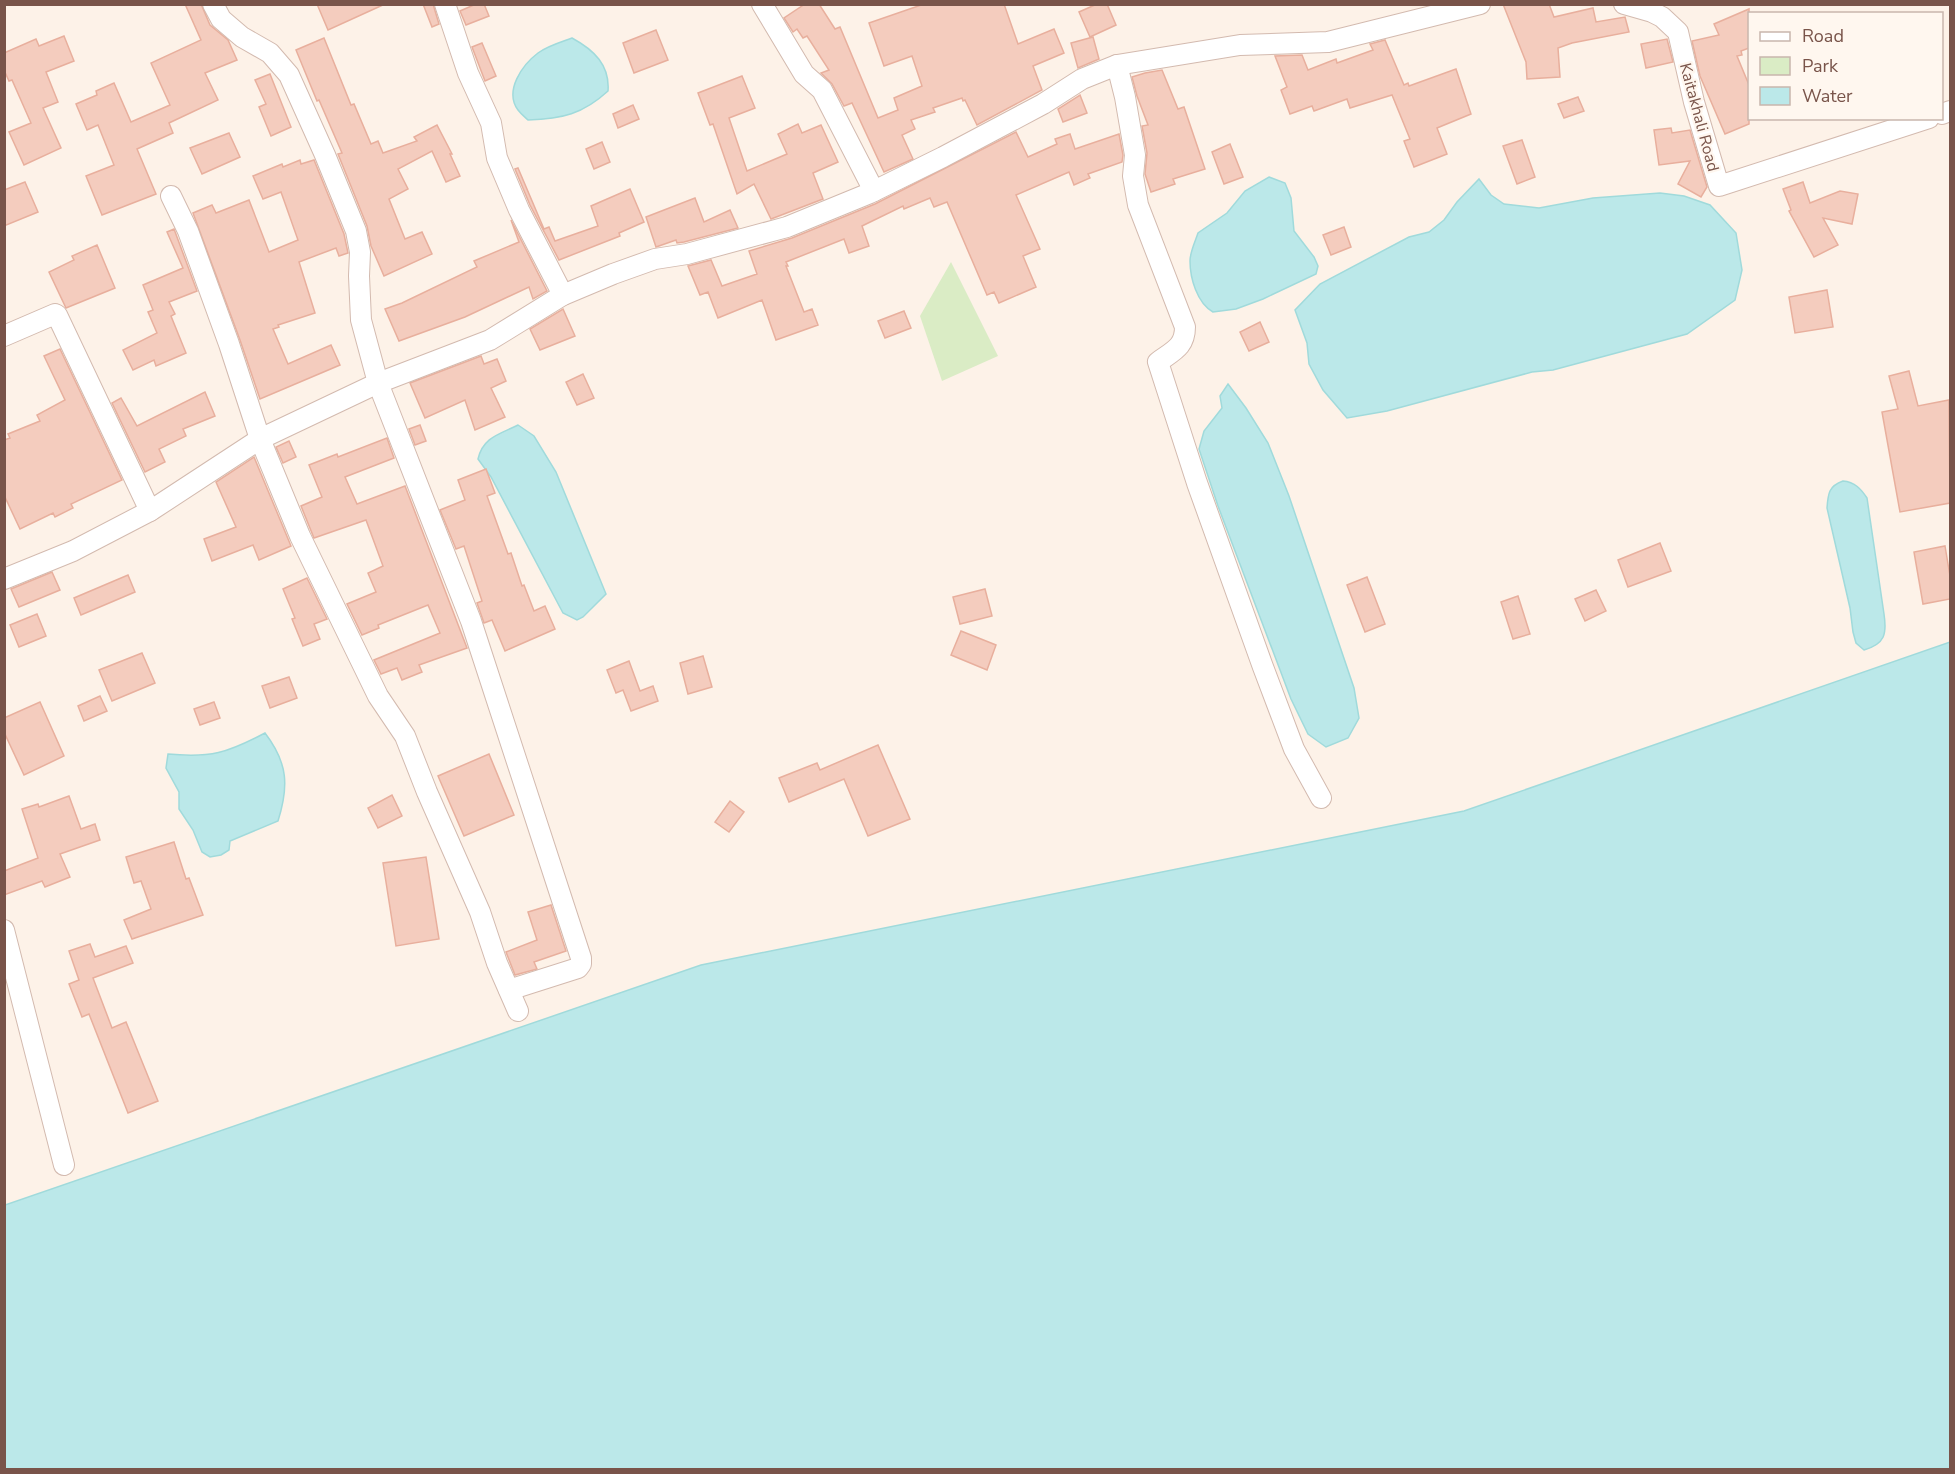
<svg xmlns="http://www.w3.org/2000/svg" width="1955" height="1474" font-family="'Nunito Sans',sans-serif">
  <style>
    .green { fill: #daecc5 }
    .water { fill: #bbe8e9; stroke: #a0dadb; stroke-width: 1.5 }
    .building { fill: #f4ccbe; stroke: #e8af9d; stroke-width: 1.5 }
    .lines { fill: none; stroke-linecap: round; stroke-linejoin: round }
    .minor-casing { stroke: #d3baaf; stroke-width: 22 }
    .minor { stroke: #fff; stroke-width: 20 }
    .labels { text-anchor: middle; stroke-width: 4.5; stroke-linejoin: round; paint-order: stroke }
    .street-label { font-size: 16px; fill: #79544a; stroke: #fff7ef }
  </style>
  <rect width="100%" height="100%" fill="#fdf2e8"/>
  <!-- green -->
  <polygon class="green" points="951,262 998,356 942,381 920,316"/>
  <!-- water -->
  <g class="water">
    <path d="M572,38C594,50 610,65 608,91C583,114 562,119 528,120C525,117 521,114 518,110C504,91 522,65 538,53C547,46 561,42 572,38Z"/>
    <path d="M1269,177L1285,183L1291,198L1294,231L1314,257L1318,266L1316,274L1263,299L1236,309L1213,312C1197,303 1190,278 1190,261C1190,252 1195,242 1198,233L1227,213L1245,191Z"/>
    <polygon points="1479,179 1491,195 1504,204 1539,208 1593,198 1660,193 1684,196 1710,205 1736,233 1742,270 1735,300 1687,334 1553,370 1532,372 1387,411 1347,418 1323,390 1309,364 1307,343 1295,310 1320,284 1409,237 1429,232 1444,220 1457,202"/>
    <polygon points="1228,384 1246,408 1268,443 1289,496 1354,688 1359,718 1348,738 1326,747 1308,734 1291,699 1218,506 1199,449 1204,431 1222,408 1220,396"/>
    <path d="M518,425L534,436L556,472L606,594L583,617L577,620L563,613L491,477L478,459C483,437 500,434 518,425Z"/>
    <path d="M1843,481C1855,482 1861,489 1867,498L1884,614C1887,634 1885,644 1864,650L1856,643L1853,632L1850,608L1827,508C1828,493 1829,486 1843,481Z"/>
    <polygon points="1950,642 1950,1469 5,1469 5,1205 701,965 1464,811"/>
    <path d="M265,733C288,763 289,786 278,821L230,841L229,850L221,855L210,857L202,852L193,830L179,809V792L166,768L168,754C211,758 227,753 265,733Z"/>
  </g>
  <!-- building -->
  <g class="building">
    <polygon points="185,4 201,4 210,25 228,40 237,60 205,73 218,100 169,123 173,133 137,149 156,194 102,215 86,176 114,165 98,125 87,130 76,104 97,95 96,91 114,83 131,122 170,105 151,63 201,40"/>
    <polygon points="317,4 385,4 328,30"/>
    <polygon points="423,4 433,4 439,24 432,27"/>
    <polygon points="476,4 484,4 489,16 466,25 460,11"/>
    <polygon points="805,4 819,4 835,29 840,27 878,118 898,110 894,98 922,86 912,56 884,66 869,23 924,4 1004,4 1018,44 1054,29 1064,53 1033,66 1042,90 977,125 965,100 963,101 962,98 933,108 935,112 911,120 915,129 902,135 913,159 884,172 852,103 844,106 832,84 821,73 829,70 807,36 803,38 797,29 793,32 784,18"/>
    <polygon points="1097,4 1107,4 1116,25 1090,37 1079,12"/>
    <polygon points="1503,4 1549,4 1554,17 1593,8 1596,22 1625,17 1629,32 1572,43 1558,48 1560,77 1527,79 1526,62"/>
    <polygon points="1749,9 1749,48 1741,51 1742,55 1737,56 1749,85 1749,124 1725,134 1700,76 1692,41 1719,35 1714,24"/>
    <polygon points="656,30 668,60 634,73 623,43"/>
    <polygon points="64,36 74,61 46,72 58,102 43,108 61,148 24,165 9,132 31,123 12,80 9,81 4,70 4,53 36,39 39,46"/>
    <polygon points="1093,37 1099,59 1078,68 1071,43"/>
    <polygon points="324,38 351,105 354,104 371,144 378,141 383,153 417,141 414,137 437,125 452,154 450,154 460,176 446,182 432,151 398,169 408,189 389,199 405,239 422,232 432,254 384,276 371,246 367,226 338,154 342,153 319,100 317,101 296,50"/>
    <polygon points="1667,39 1673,62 1646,68 1641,44"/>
    <polygon points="1385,40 1404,85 1408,83 1409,86 1456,69 1471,114 1437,128 1447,154 1414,167 1404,141 1410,139 1392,95 1350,108 1347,99 1314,111 1312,106 1290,114 1281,90 1287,87 1275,56 1302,55 1308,70 1336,59 1337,63 1373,50 1370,44"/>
    <polygon points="482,43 496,76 485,81 472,47"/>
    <polygon points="1162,70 1178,109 1184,107 1205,169 1173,179 1175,184 1151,192 1145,174 1147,153 1142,126 1148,125 1137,96 1132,77 1145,73"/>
    <polygon points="270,74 291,127 271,136 259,107 266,104 255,80"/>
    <polygon points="742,76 755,108 729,118 747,171 787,154 778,134 798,124 802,133 821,125 838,162 813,173 823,199 771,219 754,184 737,194 713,124 710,125 698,93"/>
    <polygon points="1080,95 1087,113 1063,122 1058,109"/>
    <polygon points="1578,97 1584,111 1564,118 1558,104"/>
    <polygon points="633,105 639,119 618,128 613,114"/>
    <polygon points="1671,128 1672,133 1690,130 1707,187 1701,197 1678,184 1690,161 1659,165 1654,130"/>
    <polygon points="1016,132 1028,157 1057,144 1055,139 1070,134 1075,149 1119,134 1123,155 1122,162 1088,174 1090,178 1074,185 1069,172 1016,195 1040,249 1023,256 1036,287 999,303 994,292 987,295 947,202 934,207 930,198 904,209 903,206 862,226 869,246 849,253 844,239 786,262 788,266 786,266 804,312 812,309 818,325 776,340 762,300 718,318 708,292 700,295 688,266 711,260 722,286 757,274 749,251 792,238 875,204"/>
    <polygon points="229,133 240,157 202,174 190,148"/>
    <polygon points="1522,140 1535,177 1517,184 1503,146"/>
    <polygon points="602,142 610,162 594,169 586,149"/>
    <polygon points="1230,144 1243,177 1224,184 1212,152"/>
    <polygon points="300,160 301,164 314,160 344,234 348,253 339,256 336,248 299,262 315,313 278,325 279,327 273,329 288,364 331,345 340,365 260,399 240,340 193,213 212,205 216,213 249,200 269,252 298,240 281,192 263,199 253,176 282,164 283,167"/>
    <polygon points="518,168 544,229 549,227 555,241 598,226 591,206 630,189 644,222 619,233 620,236 559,260 530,205 515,169"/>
    <polygon points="25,182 38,212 4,226 4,190"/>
    <polygon points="1803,182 1810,203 1840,191 1858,194 1852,224 1823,218 1838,245 1814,257 1789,211 1791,210 1783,189"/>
    <polygon points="695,198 704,222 730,210 738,228 684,242 677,243 676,240 656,247 646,217"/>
    <polygon points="511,220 547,291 533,299 529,287 465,317 399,341 385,309 402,303 477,267 474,261 519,242"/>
    <polygon points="1344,227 1351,247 1331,255 1323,235"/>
    <polygon points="174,229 197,291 169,302 175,314 171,316 186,353 156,366 154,360 133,370 123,350 157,333 148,312 153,310 143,285 183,268 167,232"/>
    <polygon points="97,245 115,288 66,308 49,272 74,260 72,256"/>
    <polygon points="1827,290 1833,327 1795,333 1789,297"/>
    <polygon points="563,309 575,336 540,350 530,329"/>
    <polygon points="904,311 911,328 885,338 878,321"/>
    <polygon points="1260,322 1269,342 1249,351 1240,332"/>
    <polygon points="60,349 122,480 71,504 73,508 55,517 53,513 20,529 4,495 4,440 10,438 8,434 40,421 37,415 65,400 44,356"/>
    <polygon points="481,356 484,364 497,359 506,381 491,388 505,417 475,430 465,400 425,418 410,383"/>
    <polygon points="1909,371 1918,406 1949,400 1950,503 1900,512 1882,412 1898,409 1889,376"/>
    <polygon points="583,374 594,398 577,405 566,382"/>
    <polygon points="205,392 215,416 183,429 186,436 159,449 165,462 145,472 112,403 121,398 137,426"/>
    <polygon points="420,425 426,441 415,445 409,429"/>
    <polygon points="387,438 394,458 345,477 357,504 405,486 467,648 419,665 422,672 402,680 397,668 381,674 374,660 440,633 428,605 378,625 379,628 362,635 347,604 376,592 368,573 383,566 366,520 314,538 301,506 322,497 309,465 337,454 338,457"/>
    <polygon points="289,441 296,457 283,463 276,447"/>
    <polygon points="254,457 291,546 259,560 253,545 212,561 204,539 236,527 216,482"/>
    <polygon points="486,469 495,493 487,496 508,554 511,553 522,586 524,585 534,611 545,606 555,629 505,651 492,620 484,623 477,603 482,601 464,546 456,549 440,510 465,500 458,480"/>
    <polygon points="1660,543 1671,571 1628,587 1618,560"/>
    <polygon points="1945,546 1950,576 1950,599 1923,604 1914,552"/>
    <polygon points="52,572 60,590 19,607 11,589"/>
    <polygon points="128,575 135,592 81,615 74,598"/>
    <polygon points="1367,577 1385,624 1365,632 1347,585"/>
    <polygon points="307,578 327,619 314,624 320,639 303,646 292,619 295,618 283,589"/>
    <polygon points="985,589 992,616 960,624 953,597"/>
    <polygon points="1596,590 1606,611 1585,621 1575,599"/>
    <polygon points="1518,596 1530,634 1513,639 1501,602"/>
    <polygon points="37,614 46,636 19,647 10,625"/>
    <polygon points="961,631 996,645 987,670 951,655"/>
    <polygon points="142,653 155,683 112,701 99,670"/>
    <polygon points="703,656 712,687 688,694 680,663"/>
    <polygon points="629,661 640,691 653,686 658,701 631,711 623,690 616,693 607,670"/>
    <polygon points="289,677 297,698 270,708 262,686"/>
    <polygon points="100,696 107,711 84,721 78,706"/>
    <polygon points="40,702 64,756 24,775 4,732 4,718"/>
    <polygon points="214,702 220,718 200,725 194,709"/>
    <polygon points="878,745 910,819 868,836 844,779 789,802 779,778 817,763 820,770"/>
    <polygon points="489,754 514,815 464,836 438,776"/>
    <polygon points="392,795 402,816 378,828 368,808"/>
    <polygon points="69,796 81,829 95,824 100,840 60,854 70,877 45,887 42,881 4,895 4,871 38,858 22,809 38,804 39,807"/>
    <polygon points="730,801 744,812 729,832 715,822"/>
    <polygon points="174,842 186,879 189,878 203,915 132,939 124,920 151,909 141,881 134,883 126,857"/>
    <polygon points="426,857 439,939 396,946 383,863"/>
    <polygon points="551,905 566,951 534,962 537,969 515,975 506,952 537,940 528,912"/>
    <polygon points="90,944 95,957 126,946 133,963 93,978 112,1028 126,1022 158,1101 128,1113 89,1014 82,1017 69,984 79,980 69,951"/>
  </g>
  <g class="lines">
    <!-- minor casing -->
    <g class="minor-casing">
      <g id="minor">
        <polyline points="213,4 221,19 242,37 270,53 289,75 325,155 356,231 360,252 359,276 361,320 378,383 471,621 581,958 581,964 578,968 509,990"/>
        <polyline points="445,4 468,73 491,123 497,158 519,210 563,295"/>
        <polyline points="762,4 804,74 822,90 874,191"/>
        <polyline points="1624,4 1652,12 1662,17 1678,32 1694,102 1719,186 1929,118"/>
        <path d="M1117,65L1125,97L1135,155L1133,176L1138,205L1185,327C1185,347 1173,351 1158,362L1197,483L1263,667L1294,749L1321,798"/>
        <polyline points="1942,114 1950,111"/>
        <polyline points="171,196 188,231 229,344 260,439 300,536 378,696 405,736 427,792 480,912 497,963 518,1011"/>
        <polyline points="4,336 55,314 57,315 150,511"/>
        <polyline points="4,579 73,551 150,511 260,439 378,383 490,340 563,295 613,274 655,259 687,254 787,227 870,193 943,157 1043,104 1082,79 1117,65 1240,45 1328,42 1480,4"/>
        <polyline points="4,930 64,1165"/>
      </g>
    </g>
    <!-- minor -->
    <use href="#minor" class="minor"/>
  </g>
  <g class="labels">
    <!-- street labels -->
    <g class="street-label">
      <text transform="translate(1700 117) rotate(75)" y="6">Kaitakhali Road</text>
    </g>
  </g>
  <!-- border -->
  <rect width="1955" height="1474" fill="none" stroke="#79544a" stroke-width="12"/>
  <!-- legend -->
  <rect x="1748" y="12" width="195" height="108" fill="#fff7ef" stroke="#c9b6ad" stroke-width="1.5"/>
  <rect x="1760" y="32" width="30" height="9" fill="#ffffff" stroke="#c9b6ad" stroke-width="1.5"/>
  <text x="1802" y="42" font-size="18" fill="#79544a">Road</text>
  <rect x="1760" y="57" width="30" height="18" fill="#daecc5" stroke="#c9b6ad" stroke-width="1.5"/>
  <text x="1802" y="72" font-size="18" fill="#79544a">Park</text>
  <rect x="1760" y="87" width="30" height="18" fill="#bbe8e9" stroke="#c9b6ad" stroke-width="1.5"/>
  <text x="1802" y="102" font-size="18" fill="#79544a">Water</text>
</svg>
